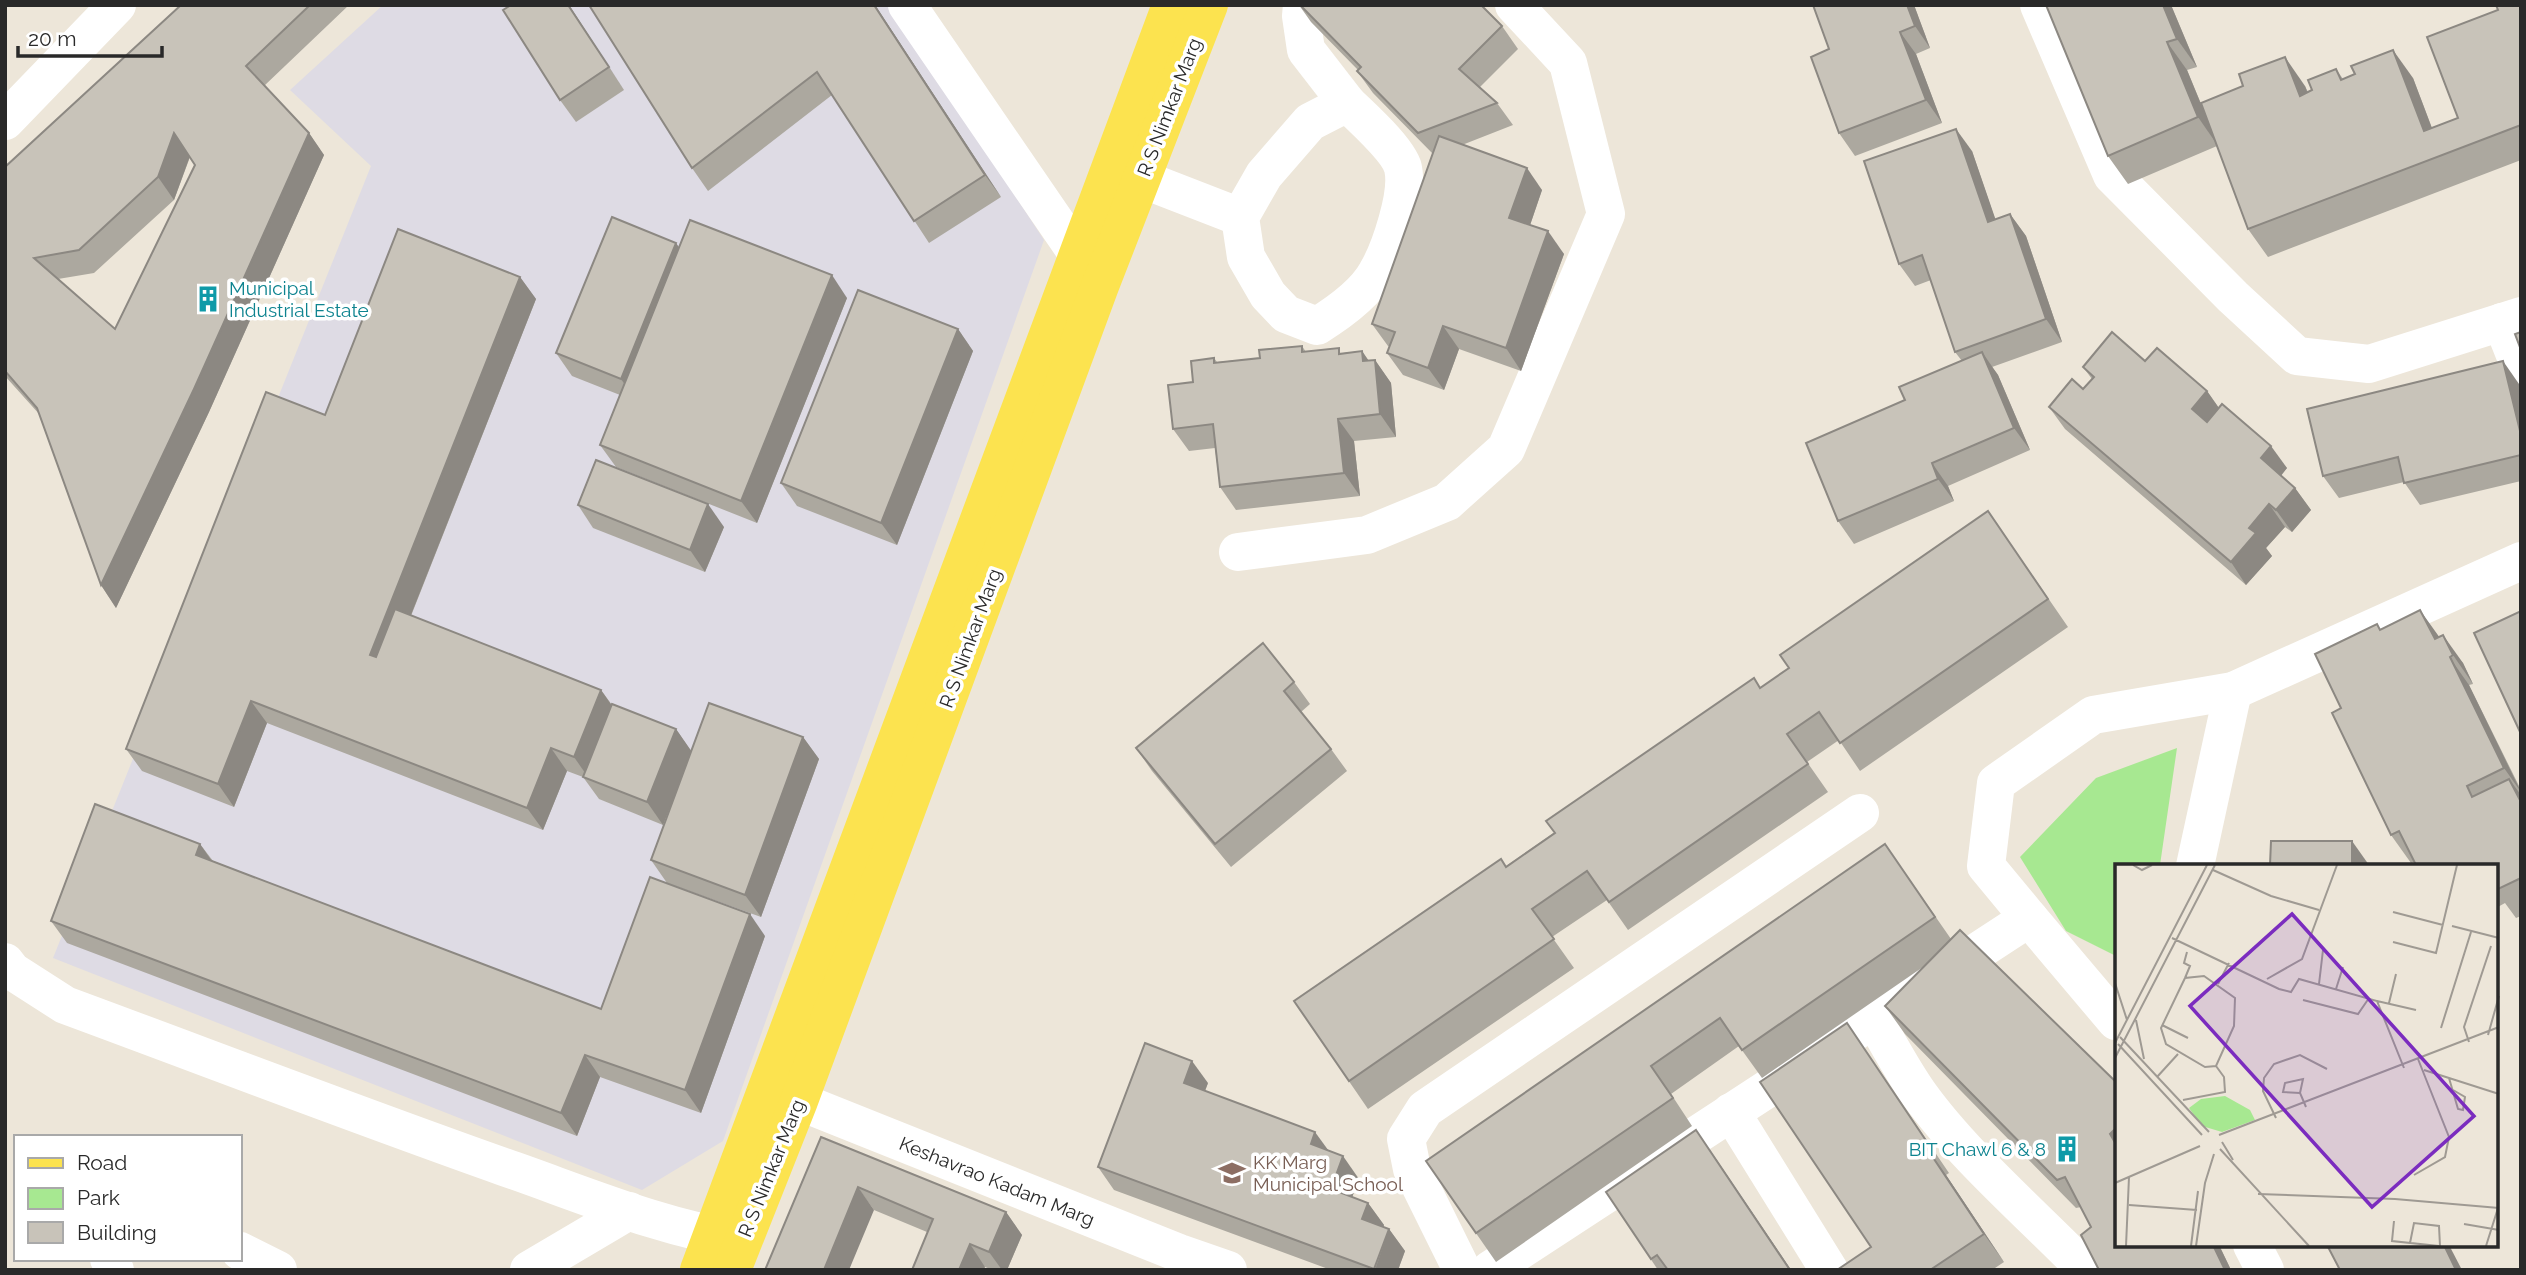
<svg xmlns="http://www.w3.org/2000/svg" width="2526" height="1275" font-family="Raleway,sans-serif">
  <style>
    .industrial { fill: #dedbe4 }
    .green { fill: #a7e891 }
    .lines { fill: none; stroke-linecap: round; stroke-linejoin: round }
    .minor { stroke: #fff; stroke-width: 38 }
    .major { stroke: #fce34f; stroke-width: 38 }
    .wall { fill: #aca89f; fill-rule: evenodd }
    .shaded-wall { fill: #8c8882 }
    .building { fill: #c8c3b9; stroke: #8c8882; stroke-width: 2; fill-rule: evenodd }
    .labels { text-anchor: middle; stroke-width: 7; stroke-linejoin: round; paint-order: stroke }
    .street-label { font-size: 19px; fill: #292929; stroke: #fff }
    .culture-label { font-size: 19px; fill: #0d838f; stroke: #fff; text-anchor: start }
    .education-label { font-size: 19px; fill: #785e54; stroke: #fff; text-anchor: start }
    .inset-road { fill: none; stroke: #9f9a93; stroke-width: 2 }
    .view { fill: #7b2cbf; fill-opacity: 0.15; stroke: #7b2cbf; stroke-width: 3.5 }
    .inset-edge { fill: none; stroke: #292929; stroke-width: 3.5 }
  </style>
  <rect width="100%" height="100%" fill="#ede6d9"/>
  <!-- industrial -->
  <polygon class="industrial" points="383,5 891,5 1044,240 723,1141 642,1190 53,958 371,166 290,90"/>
  <!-- green -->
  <polygon class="green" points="2177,748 2160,865 2116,866 2116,956 2066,931 2020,857 2096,778"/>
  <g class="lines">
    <!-- minor -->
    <g class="minor">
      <polyline points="907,5 1094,278"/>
      <polyline points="1302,5 1301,16 1306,50 1347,103"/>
      <polyline points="2039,5 2112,175 2233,297 2297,356 2369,364 2521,316"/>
      <path d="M1347,103C1361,116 1399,151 1403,168C1409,194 1390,250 1377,272C1365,294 1338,313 1317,326L1286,314L1268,295L1246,257L1240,217L1264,175L1310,122Z"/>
      <polyline points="5,121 117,5"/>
      <polyline points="1111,167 1240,217"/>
      <polyline points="2502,322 2521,370"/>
      <polyline points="1238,552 1367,535 1447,502 1506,449 1606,214 1568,63 1514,5"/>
      <polyline points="2195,866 2233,691"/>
      <polyline points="2029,918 2116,1021"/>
      <path d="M5,962L12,971L65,1005C211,1059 357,1115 504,1167C582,1194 661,1228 742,1240"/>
      <path d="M1874,1020C1889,1044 1902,1070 1919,1094C1962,1154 2029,1212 2082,1266"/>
      <polyline points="768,1089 1179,1253 1228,1270"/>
      <polyline points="1731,1112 1829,1270"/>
      <polyline points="2252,1245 2265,1270"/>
      <polyline points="240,1251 278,1270"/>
      <polyline points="109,1259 115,1270"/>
      <polyline points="529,1270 629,1211"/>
      <polyline points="1462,1270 1412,1169 1406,1139 1425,1109 1860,813"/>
      <polyline points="1490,1270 2029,918 1986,866 1996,783 2093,715 2233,691 2521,561"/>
    </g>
    <!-- major -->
    <g class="major">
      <polyline points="699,1270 1171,5"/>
      <polyline points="732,1270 799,1101 1100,286 1209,5"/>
    </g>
  </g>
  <!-- wall -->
  <g class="wall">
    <path d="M181,5H349L264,86L309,133L324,155L209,412L116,608L101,585L40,415L5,376V167ZM190,157L195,165L115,329L58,279L94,273L174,200Z"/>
    <polygon points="511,5 569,5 624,90 576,122 560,100"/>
    <polygon points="589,5 875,5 1001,197 929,243 832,95 708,191 692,168"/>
    <polygon points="1299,5 1481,5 1502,26 1518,49 1480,87 1497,103 1513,125 1462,145 1542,190 1530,225 1564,254 1521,371 1459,349 1444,390 1403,375 1387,353 1390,347 1388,346 1372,324 1433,154 1373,93 1357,71 1358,70 1311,22"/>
    <polygon points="1914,5 1930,48 1916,54 1942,123 1855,156 1839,133 1829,49"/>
    <polygon points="2046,5 2171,5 2197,67 2187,70 2207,118 2305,86 2308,92 2312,90 2336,69 2343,79 2413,78 2432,128 2458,118 2521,5 2521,160 2268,257 2248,229 2217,146 2128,184 2108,156"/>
    <polygon points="1972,151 1995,219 2010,214 2026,236 2062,342 1992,367 1998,375 2030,450 1948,486 1954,501 1854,544 1838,521 1905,400 1962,361 1955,352 1931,280 1915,286 1899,264"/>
    <polygon points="679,248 847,298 757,523 616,467 600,445 620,395 572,376 556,353"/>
    <polygon points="520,277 536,299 411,616 601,690 612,705 676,729 691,751 803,737 819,759 761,917 667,883 651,860 685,769 663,825 599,799 583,777 567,771 543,830 267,723 234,807 142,771 126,749 325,415"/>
    <polygon points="958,329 973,351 897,545 797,506 781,483"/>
    <polygon points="1302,346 1306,352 1343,353 1362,351 1369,361 1375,360 1391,383 1396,437 1354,441 1360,496 1236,510 1220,487 1215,448 1189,451 1173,429 1193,382 1214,358 1217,362 1260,358"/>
    <polygon points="2145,361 2207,391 2219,408 2287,468 2281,475 2295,488 2311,510 2292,532 2285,527 2266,548 2272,556 2246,585 2065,429 2049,407 2083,389 2092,379 2083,367"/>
    <polygon points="2519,384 2521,393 2521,481 2420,505 2404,482 2339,498 2323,476"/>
    <polygon points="578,505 724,527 705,572 593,528"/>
    <polygon points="1988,511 2068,627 1860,771 1839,740 1807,762 1828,792 1628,930 1607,900 1552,937 1574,968 1368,1109 1294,1001 1506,866 1789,668"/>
    <polygon points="2377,624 2380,629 2439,637 2463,663 2473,684 2469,685 2521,790 2521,916 2516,918 2505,903 2496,908 2496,865 2414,862 2411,863 2391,835 2341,708"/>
    <polygon points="1294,682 1310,704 1301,712 1331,749 1347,771 1231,867 1152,771 1136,748"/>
    <polygon points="200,844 213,861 601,1009 765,936 701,1113 600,1077 577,1136 67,943 51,921"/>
    <polygon points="1885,844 1951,939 2117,1245 2219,1245 2231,1270 2099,1270 2091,1227 2081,1207 2076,1208 1905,1034 1885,1006 1923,967 1762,1078 1739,1046 1671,1094 1692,1126 1496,1262 1426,1161"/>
    <polygon points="1847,1023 1949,1173 1946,1175 2004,1262 1992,1270 1837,1270 1871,1247"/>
    <polygon points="1208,1083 1205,1091 1328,1151 1359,1179 1352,1197 1368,1203 1384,1225 1383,1227 1389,1229 1405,1251 1398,1270 1331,1270 1114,1190 1098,1167"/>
    <polygon points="821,1137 1006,1212 1022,1235 1007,1270 993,1270 985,1267 927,1232 874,1210"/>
    <polygon points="1716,1159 1791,1270 1658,1270 1606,1192"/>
  </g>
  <!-- shaded-wall -->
  <g class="shaded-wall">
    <polygon points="568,5 569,5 624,90 609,67"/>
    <polygon points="874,5 875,5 1001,197 985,175"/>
    <polygon points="1907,5 1914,5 1930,48 1915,26"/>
    <polygon points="2163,5 2171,5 2197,67 2177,39"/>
    <polygon points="1900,32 1916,54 1942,123 1926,100"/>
    <polygon points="2167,42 2187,70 2218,146 2198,117"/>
    <polygon points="2393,50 2413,78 2442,155 2424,131"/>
    <polygon points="2285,57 2305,86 2319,124 2300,96"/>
    <polygon points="1956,129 1972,151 2004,244 1988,222"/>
    <polygon points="174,133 190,156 174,200 158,177"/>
    <polygon points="309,133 324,155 209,412 116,608 101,585"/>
    <polygon points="1527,168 1542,190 1525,240 1509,218"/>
    <polygon points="2010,214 2026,236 2062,342 2046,319"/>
    <polygon points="1548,231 1564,254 1521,371 1506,348"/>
    <polygon points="676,243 692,265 637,402 621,379"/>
    <polygon points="832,275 847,298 757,523 741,501"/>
    <polygon points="520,277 536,299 386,678 370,655"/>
    <polygon points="1443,326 1459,349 1444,390 1428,368"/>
    <polygon points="958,329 973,351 897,545 881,523"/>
    <polygon points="1362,351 1376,372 1375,360 1391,383 1396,437 1380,414 1363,361"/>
    <polygon points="1982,352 1998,375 2030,450 2014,428"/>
    <polygon points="2503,361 2519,384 2521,393 2521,435"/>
    <polygon points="2207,391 2223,414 2207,431 2192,409"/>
    <polygon points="1338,419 1354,441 1360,496 1344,473"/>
    <polygon points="2271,446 2287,468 2277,481 2261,458"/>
    <polygon points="1932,463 1948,486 1954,501 1938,479"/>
    <polygon points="2295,488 2311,510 2292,532 2276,510"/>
    <polygon points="708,504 724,527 705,572 690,550"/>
    <polygon points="2269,504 2285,527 2266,548 2272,556 2246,585 2231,562 2249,528"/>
    <polygon points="2420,610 2440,638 2450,658 2469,685 2521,792 2504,768"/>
    <polygon points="2443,635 2463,663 2473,684 2453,655"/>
    <polygon points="601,690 617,713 590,780 574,757"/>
    <polygon points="251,701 267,723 234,807 218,784"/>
    <polygon points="676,729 692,752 663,825 647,802"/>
    <polygon points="803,737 819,759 761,917 745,895"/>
    <polygon points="551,748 567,771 543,830 527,808"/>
    <polygon points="2509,779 2521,795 2521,802"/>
    <polygon points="2352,841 2369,865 2352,865"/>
    <polygon points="200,844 216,867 196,855"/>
    <polygon points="750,914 765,936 701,1113 685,1090"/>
    <polygon points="585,1055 600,1077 577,1136 561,1113"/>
    <polygon points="1192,1061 1208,1083 1199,1106 1184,1083"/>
    <polygon points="2117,1127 2117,1146 2110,1134"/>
    <polygon points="1696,1130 1716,1159 1791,1270 1790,1270"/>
    <polygon points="1315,1132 1331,1154 1311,1144"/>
    <polygon points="1926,1147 1946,1175 2004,1262 1984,1234"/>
    <polygon points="1343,1156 1359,1179 1347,1211 1331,1189"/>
    <polygon points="858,1187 874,1210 849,1270 824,1270"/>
    <polygon points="1368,1203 1384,1225 1378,1241 1362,1219"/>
    <polygon points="1006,1212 1022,1235 1007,1270 1002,1270 989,1252"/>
    <polygon points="1389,1229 1405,1251 1398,1270 1375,1270"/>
    <polygon points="970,1244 985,1267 984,1270 959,1270"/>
    <polygon points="2213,1245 2219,1245 2231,1270 2225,1270"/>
    <polygon points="2444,1245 2449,1245 2462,1270 2456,1270"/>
  </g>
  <!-- building -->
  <g class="building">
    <path d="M181,5H310L246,66L309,133L194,389L101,585L37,408L5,371V167ZM174,133L195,165L115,329L34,258L79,250L158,177Z"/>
    <polygon points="511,5 568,5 609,67 560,100 503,10"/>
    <polygon points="589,5 874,5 985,175 914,221 817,72 692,168"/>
    <polygon points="1300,5 1481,5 1502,26 1459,69 1497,103 1418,133 1357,71 1361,67"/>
    <polygon points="1813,5 1907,5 1915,26 1900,32 1926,100 1839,133 1811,57 1829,49"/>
    <polygon points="2046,5 2163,5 2177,39 2167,42 2198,117 2108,156"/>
    <polygon points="2496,5 2521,5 2521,125 2248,229 2201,103 2243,86 2239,74 2285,57 2300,96 2312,90 2308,80 2336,69 2341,80 2355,74 2351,66 2393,50 2424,131 2458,118 2427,37 2498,10"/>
    <polygon points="1956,129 1988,222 2010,214 2046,319 1955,352 1922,255 1899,264 1864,161"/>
    <polygon points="1439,136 1527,168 1509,218 1548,231 1506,348 1443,326 1428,368 1387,353 1395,332 1372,324"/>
    <polygon points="612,217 676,243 621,379 556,353"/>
    <polygon points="690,220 832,275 741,501 600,445"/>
    <polygon points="398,229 520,277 370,655 376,657 395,609 601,690 574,757 551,748 527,808 251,701 218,784 126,749 266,392 325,415"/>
    <polygon points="858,290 958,329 881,523 781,483"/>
    <polygon points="2112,332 2145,361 2157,348 2207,391 2192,409 2207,422 2222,404 2271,446 2261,458 2295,488 2276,510 2269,504 2249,528 2256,533 2231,562 2049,407 2072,379 2083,389 2094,377 2083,367"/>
    <polygon points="2521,332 2521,350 2515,334"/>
    <polygon points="1302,346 1302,352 1339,348 1339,354 1362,351 1363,361 1375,360 1380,414 1338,419 1344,473 1220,487 1213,424 1173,429 1168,385 1193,382 1191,361 1214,358 1214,363 1260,358 1259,350"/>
    <polygon points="1982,352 2014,428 1932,463 1938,479 1838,521 1806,443 1905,400 1899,387"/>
    <polygon points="2503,361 2521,435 2521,455 2404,483 2398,457 2323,476 2307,409"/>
    <polygon points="596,460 708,504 690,550 578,505"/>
    <polygon points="1988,511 2048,599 1840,743 1819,712 1787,734 1808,764 1609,902 1587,871 1532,909 1554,939 1349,1081 1294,1001 1501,859 1506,867 1555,833 1546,821 1754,678 1760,688 1789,668 1780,655"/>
    <polygon points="2420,610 2435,639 2443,635 2453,655 2450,657 2504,768 2467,786 2472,797 2509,779 2521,802 2521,878 2496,890 2496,865 2416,865 2399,831 2391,835 2332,713 2341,708 2315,654 2377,624 2380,630"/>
    <polygon points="2521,611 2521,734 2474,633"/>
    <polygon points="1263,643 1294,682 1284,691 1331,749 1215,844 1136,748"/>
    <polygon points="709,703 803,737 745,895 651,860"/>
    <polygon points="612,704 676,729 647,802 583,777"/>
    <polygon points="95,804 200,844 196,855 601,1009 650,877 750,914 685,1090 585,1055 561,1113 51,921"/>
    <polygon points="2271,841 2352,841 2352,865 2270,865"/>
    <polygon points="1885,844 1935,917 1742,1050 1720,1018 1651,1066 1673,1098 1476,1233 1426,1161"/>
    <polygon points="1960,930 2117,1083 2117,1127 2110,1134 2117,1146 2117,1245 2213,1245 2225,1270 2099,1270 2081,1235 2091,1227 2065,1177 2057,1180 1885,1006"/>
    <polygon points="1847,1023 1929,1145 1926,1147 1984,1234 1930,1270 1837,1270 1871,1247 1760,1082"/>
    <polygon points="1145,1043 1192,1061 1184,1083 1315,1132 1311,1144 1343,1156 1331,1189 1368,1203 1362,1219 1389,1229 1374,1269 1098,1167"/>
    <polygon points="1696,1130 1790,1270 1668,1270 1657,1255 1651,1259 1606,1192"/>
    <polygon points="821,1137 1006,1212 989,1252 970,1244 959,1270 912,1270 933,1219 858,1187 824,1270 765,1270"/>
    <polygon points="2327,1245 2444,1245 2456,1270 2340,1270"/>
  </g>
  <!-- icons -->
  <defs>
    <g id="building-bare" transform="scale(2.1)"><path d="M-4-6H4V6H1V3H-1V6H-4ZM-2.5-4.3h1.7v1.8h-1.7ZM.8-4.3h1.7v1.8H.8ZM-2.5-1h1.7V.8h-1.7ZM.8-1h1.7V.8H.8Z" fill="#0f9aa8" stroke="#fff" stroke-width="2.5" paint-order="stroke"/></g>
    <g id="school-bare" transform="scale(2.1)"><path d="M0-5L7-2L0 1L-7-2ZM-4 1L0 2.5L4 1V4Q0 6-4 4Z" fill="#8d6e63" stroke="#fff" stroke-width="2.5" paint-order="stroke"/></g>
  </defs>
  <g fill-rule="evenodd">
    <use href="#building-bare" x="208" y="299"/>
    <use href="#building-bare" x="2067" y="1149"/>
    <use href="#school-bare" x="1232" y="1173"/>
  </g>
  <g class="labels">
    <!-- street labels -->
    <g class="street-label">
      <text transform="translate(1169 107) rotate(-69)" y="7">R S Nimkar Marg</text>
      <text transform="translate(970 638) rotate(-70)" y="7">R S Nimkar Marg</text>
      <text transform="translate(771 1168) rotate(-68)" y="7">R S Nimkar Marg</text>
      <text transform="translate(997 1181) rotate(22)" y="7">Keshavrao Kadam Marg</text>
    </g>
    <!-- culture labels -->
    <g class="culture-label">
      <text x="229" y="295">Municipal<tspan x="229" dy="22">Industrial Estate</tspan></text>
      <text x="2046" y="1156" text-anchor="end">BIT Chawl 6 &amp; 8</text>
    </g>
    <!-- education labels -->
    <g class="education-label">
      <text x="1253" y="1169">KK Marg<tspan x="1253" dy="22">Municipal School</tspan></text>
    </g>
  </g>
  <!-- overview -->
  <g transform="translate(2115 864)">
    <rect width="383" height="383" fill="#ede6d9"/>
    <path d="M110,232L135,246L140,256L107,268L87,262L74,244L86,235Z" fill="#a7e891"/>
    <path class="inset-road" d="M18,1L27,6L37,1M98,6L156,32L204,46M278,48L328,61M337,62L384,74M57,74L164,125L176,128L184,115L262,137L289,204M278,78L321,89L342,1M89,112L120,134L119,162L101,202L90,203L51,180L46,164L70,114ZM70,114L75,102L69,99L72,88M152,115L187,95L222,1M0,119L12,156M103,120L114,99M204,120L208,86M221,125L228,103M188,136L243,150L254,134M262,137L301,146M274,139L281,110M21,156L29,195M47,161L73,174M326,164L356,68M373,171L384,132M5,173L94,268M354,178L349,163L376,82M0,179L92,1M3,180L87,271M0,194L100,1M309,206L384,230M42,213L63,190M334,214L343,245L348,246L350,233L338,226M185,229L168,228L170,219L188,215L185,229L191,243M68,236L110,228L109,213L101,202M161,254L148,227L149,214L159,200L185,191L212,205M104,271L384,163M107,278L118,296M105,285L194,382M299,311L330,293L334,273L303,195M0,319L85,282M143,330L280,335L384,344M14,341L82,346M279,357L277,377L324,382M349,360L384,366M295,379L299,359L324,362L325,382M11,382L14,313M76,382L83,327M81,382L90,319L99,290M371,382L383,344"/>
    <path class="view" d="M177,50L359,252L257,343L75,142Z"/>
    <rect width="383" height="383" class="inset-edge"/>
  </g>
  <!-- border -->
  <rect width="2526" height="1275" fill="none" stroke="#292929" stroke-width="14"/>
  <!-- legend -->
  <rect x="14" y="1135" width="228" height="126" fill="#ffffff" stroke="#a9a9a9" stroke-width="2"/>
  <rect x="28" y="1158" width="35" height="10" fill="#fce34f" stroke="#a9a9a9" stroke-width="2"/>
  <text x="77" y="1170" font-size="21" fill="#292929">Road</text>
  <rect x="28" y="1188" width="35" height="21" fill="#a7e891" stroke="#a9a9a9" stroke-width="2"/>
  <text x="77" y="1205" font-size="21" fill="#292929">Park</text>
  <rect x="28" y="1222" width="35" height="21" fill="#c8c3b9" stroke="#a9a9a9" stroke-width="2"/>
  <text x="77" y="1240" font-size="21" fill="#292929">Building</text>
  <!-- scale -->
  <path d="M18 46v10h144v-10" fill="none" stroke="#292929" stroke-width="3.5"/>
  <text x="28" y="46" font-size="21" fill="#292929" stroke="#ffffff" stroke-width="5" paint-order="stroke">20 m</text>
</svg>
